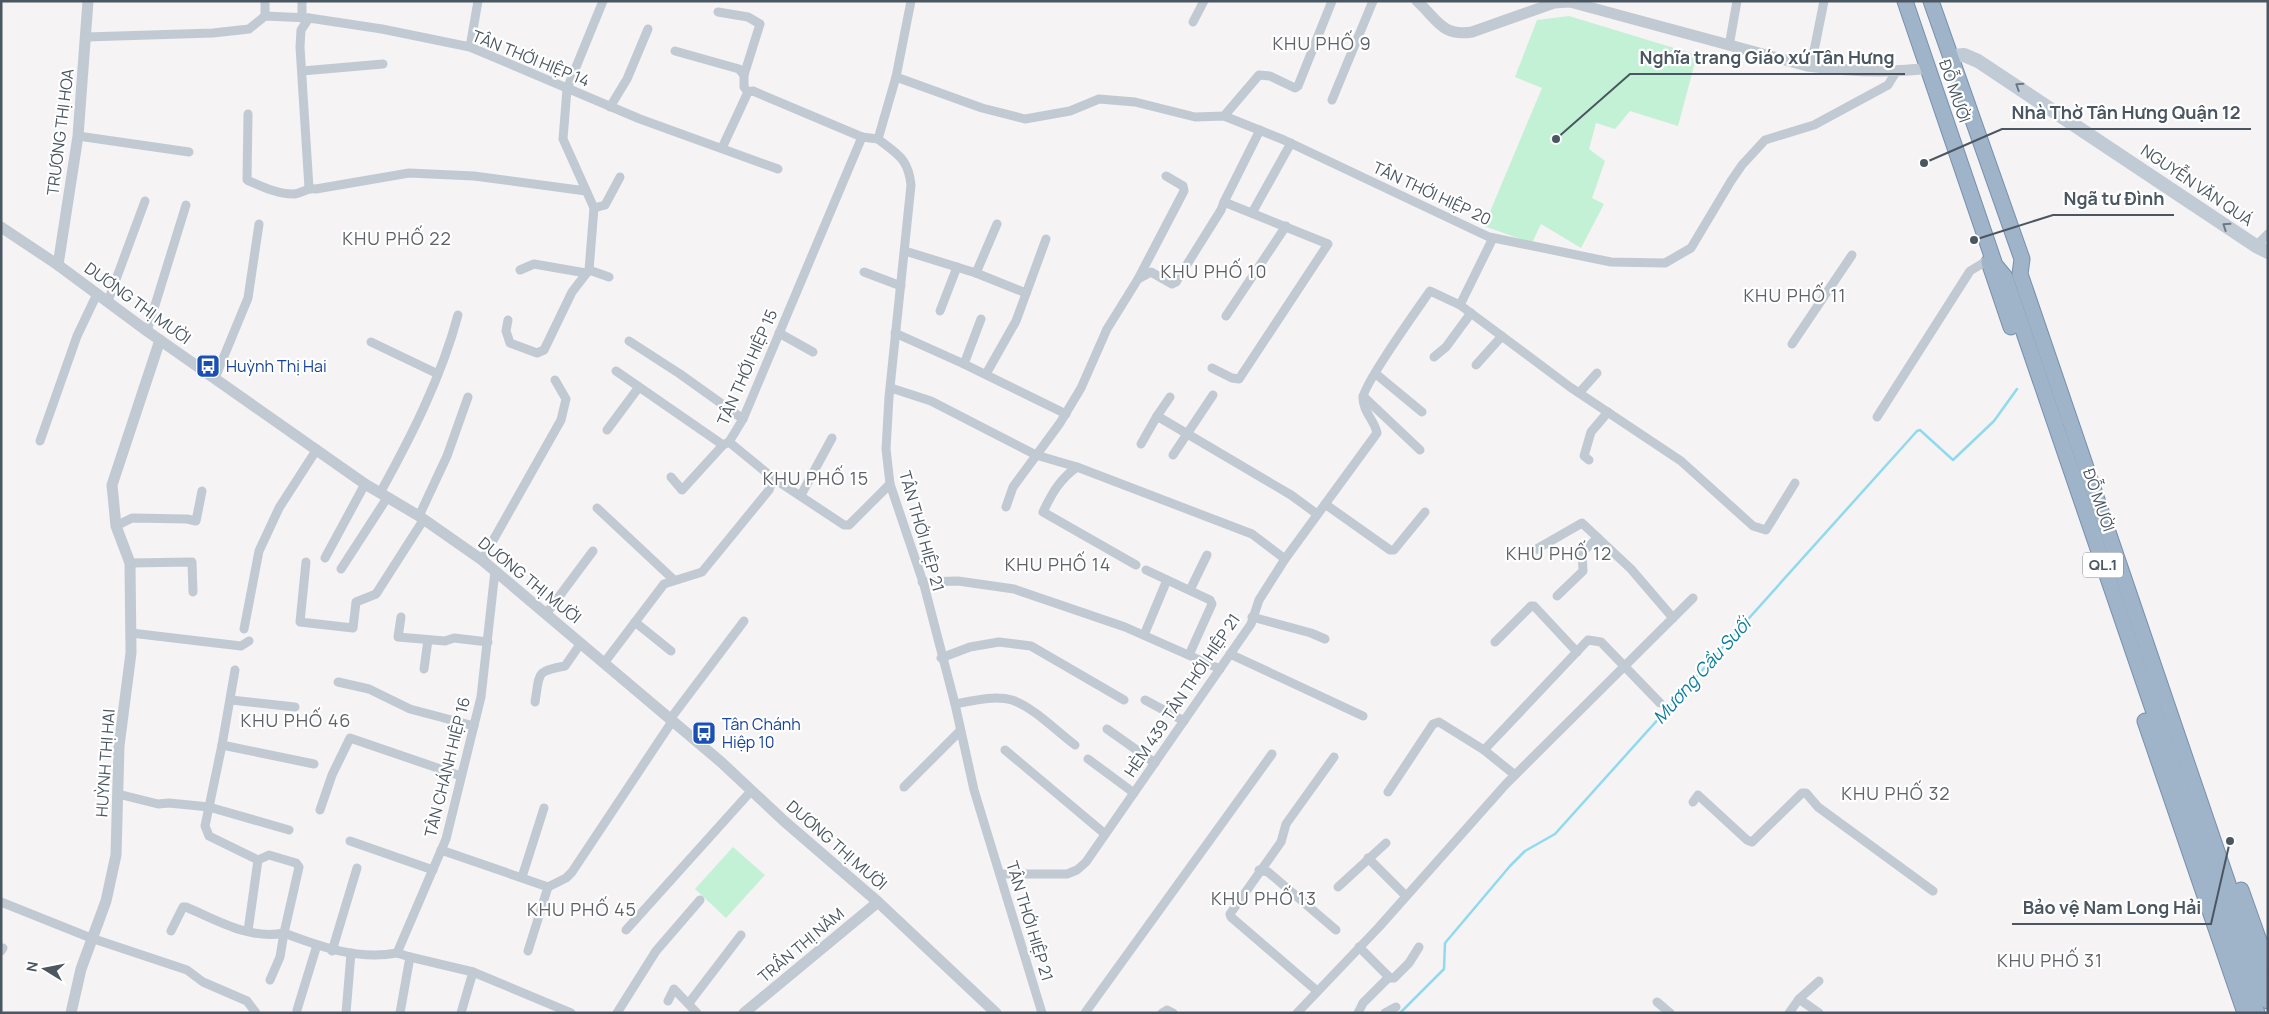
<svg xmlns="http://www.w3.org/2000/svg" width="2269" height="1014" font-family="Manrope,sans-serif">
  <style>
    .green { fill: #c3f1d5 }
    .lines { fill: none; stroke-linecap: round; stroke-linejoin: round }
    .stream { stroke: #90daee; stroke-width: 2.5 }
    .trunk-casing { stroke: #7690ad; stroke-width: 17 }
    .minor { stroke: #c1cad2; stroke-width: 9 }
    .tertiary { stroke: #c1cad2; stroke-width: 11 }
    .secondary { stroke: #c1cbd6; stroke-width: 14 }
    .trunk { stroke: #9fb4c9; stroke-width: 15 }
    .oneway { stroke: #6e7984 }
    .labels { text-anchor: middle; stroke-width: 4.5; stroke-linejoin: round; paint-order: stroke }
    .shield { fill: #fff; stroke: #808990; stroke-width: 1 }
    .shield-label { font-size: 15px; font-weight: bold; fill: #4a5661 }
    .street-label { font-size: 16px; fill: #4a5661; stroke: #fff }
    .transit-label { font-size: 16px; fill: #164399; stroke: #fff; text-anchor: start }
    .neighbourhood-label { font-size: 18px; letter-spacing: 1px; fill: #5f6368; stroke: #fff }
    .water-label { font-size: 18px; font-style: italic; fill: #0c7c9b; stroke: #fff }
    .leader { fill: none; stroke: #4a5661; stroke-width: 2 }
    .callout-dot { fill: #4a5661; stroke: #fff; stroke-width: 2 }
    .callout-label { font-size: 18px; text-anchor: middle; font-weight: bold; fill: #4a5661; stroke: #fff; stroke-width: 4.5; stroke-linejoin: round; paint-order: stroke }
  </style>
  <rect width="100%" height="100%" fill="#f5f3f3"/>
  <!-- green -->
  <g class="green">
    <polygon points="1569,16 1697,55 1678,126 1630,111 1615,129 1596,123 1589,149 1605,161 1592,198 1604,204 1581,248 1541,224 1532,243 1484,226 1542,88 1515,77 1537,20"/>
    <polygon points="733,847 765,875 726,918 695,889"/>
  </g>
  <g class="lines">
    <!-- stream -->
    <polyline class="stream" points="1400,1013 1444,969 1445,943 1510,866 1525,851 1555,834 1917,431 1920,430 1953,460 1994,421 2017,389"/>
    <!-- trunk casing -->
    <g class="trunk-casing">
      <g id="trunk">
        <polyline points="1905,1 1995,265 2005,277 2257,1013"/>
        <polyline points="1931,1 2022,259 2020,274 2268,1001"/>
        <polyline points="1989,262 2011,327"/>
        <polyline points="2145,721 2245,1013"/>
        <polyline points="2241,890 2268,966"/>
      </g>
    </g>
    <!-- minor -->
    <g class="minor">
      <polyline points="603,1 567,89 563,139 594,208 589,270 609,277"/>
      <path d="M911,1L896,77L878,139C898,155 908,158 911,185L889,397L886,449L890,484L924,585L955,704L974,790L1042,1013"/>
      <polyline points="718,12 748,17 760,24 744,75 744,87 748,92"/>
      <polyline points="265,16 265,1"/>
      <polyline points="302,18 302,1"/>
      <polyline points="309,18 301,30 300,47 309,188"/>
      <polyline points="1193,22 1204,1"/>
      <polyline points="86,37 213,33 249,29 265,16 309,18 382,29 470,47 640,119 778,169"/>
      <polyline points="1729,46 1737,1"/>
      <polyline points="470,47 478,1"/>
      <polyline points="675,51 739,69 744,75"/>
      <polyline points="1811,66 1824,1"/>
      <polyline points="302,71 383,64"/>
      <polyline points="896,77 982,108 1025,119 1070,111 1099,99 1135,102 1195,117 1224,116 1284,140 1489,237 1611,262 1665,263 1691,248 1731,181 1742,165 1765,140 1814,125 1888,85 1896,72"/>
      <polyline points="1332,100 1373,1"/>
      <polyline points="610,107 627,79 648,29"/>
      <path d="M248,114L247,180C261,186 277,194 293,194C302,194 306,187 316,189L409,173L474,176L586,191"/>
      <polyline points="1224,116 1259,75 1270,76 1295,88 1298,86 1332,1"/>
      <polyline points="78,136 189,152"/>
      <polyline points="722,148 748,92 753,91 862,137"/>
      <polyline points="1224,202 1260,130"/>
      <polyline points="594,208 605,205 620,177"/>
      <polyline points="1252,213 1291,143"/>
      <polyline points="1493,238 1460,305 1570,387 1681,461 1753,526 1766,530 1795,483"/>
      <polyline points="2256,246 2268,234"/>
      <polyline points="905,251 976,273 1026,293"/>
      <polyline points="520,270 534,264 586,273"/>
      <polyline points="864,272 901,286"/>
      <polyline points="976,273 997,224"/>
      <polyline points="1138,279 1184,191 1183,186 1166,176"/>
      <polyline points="108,301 145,201"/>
      <polyline points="940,311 957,267"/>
      <polyline points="1226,316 1286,226"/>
      <polyline points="981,319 964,364 1066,414"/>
      <polyline points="508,320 506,331 510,343 537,353 544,350 572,292 589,270"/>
      <polyline points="147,331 186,205"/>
      <polyline points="779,333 813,352"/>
      <polyline points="895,333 964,364"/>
      <polyline points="629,341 680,374 743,419"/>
      <polyline points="371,342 438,374"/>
      <polyline points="1792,344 1852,255"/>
      <polyline points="1434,357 1446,347 1471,313"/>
      <polyline points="1476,365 1502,336"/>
      <polyline points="616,371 723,445 729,442"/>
      <polyline points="986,374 1016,321 1046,239"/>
      <polyline points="1376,374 1422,412"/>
      <polyline points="215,378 248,298 259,224"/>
      <polyline points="891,388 931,401 1036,455 1077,467"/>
      <polyline points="1579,393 1597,373"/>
      <polyline points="1363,396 1420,450"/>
      <polyline points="1157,416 1170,397"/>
      <polyline points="1877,417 1970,271 1988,260"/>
      <polyline points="607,430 639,387"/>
      <polyline points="40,441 77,336 97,294"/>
      <polyline points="1141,444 1157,416 1291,495 1317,514"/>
      <polyline points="1173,455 1213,395"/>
      <polyline points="1589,460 1584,456 1591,432 1608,412"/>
      <polyline points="671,477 682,490 723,445"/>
      <polyline points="773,478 844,525 849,525 890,484"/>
      <path d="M380,493C411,437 441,378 458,315"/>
      <polyline points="801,495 832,438"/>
      <polyline points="1325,504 1390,550 1394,550 1425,512"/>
      <polyline points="1006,507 1013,487 1060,423 1081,388 1107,329 1138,279 1151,272 1172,284 1176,282 1221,210 1224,202 1328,244 1239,379 1232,378 1212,368"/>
      <polyline points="597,508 674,580"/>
      <polyline points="419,516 447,456 468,397"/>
      <polyline points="116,526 132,518 187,519 196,521 202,491"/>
      <polyline points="1535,550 1582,523 1631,569 1673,618"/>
      <polyline points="325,558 365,484"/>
      <polyline points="482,560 561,420 566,399 555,380"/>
      <polyline points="306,562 300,622 353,628 356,602 376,594 424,519"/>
      <polyline points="130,563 192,562 193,592"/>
      <path d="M1136,565L1043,512C1052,493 1060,479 1077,467L1252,534L1285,559"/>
      <polyline points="341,569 387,498"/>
      <polyline points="1146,570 1210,600 1212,604 1189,655"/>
      <polyline points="922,582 958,581 1014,589 1125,627 1220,669"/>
      <polyline points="1190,590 1207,555"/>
      <polyline points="1557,596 1583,571 1582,552 1598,538"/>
      <polyline points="546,614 593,551"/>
      <polyline points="401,617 398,637 445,641 454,638 488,642"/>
      <polyline points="1252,617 1311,633 1325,639"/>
      <polyline points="635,622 671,651"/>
      <polyline points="244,629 259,551 279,508 317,449"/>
      <polyline points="131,633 241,646 249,641"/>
      <polyline points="1144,635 1167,580"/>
      <polyline points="1495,642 1531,606 1534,606 1577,652"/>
      <polyline points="1230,654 1363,716"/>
      <polyline points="941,658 970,647 999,642 1031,646 1124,700"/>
      <polyline points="604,663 664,584 702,572 769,490 773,478 729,442 743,419 862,137 878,139"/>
      <polyline points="424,669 428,640"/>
      <polyline points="235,670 222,745 205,826 209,836 258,860 248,931"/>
      <polyline points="338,682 369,689 410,709 474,726"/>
      <polyline points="231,700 295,707"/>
      <polyline points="1145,700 1184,721"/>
      <path d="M535,702C540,673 535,671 565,666L581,643"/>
      <path d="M955,704C972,701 995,695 1012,700C1035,708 1056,731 1075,745"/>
      <polyline points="671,718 744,621"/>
      <polyline points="1107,729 1155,763"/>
      <polyline points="222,745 314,764"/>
      <polyline points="1005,750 1105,834"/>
      <polyline points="1484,750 1515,775"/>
      <polyline points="1088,759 1134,793"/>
      <polyline points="904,787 959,732"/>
      <polyline points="1388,792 1433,724 1439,722 1484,750 1588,640 1601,642 1660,703"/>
      <polyline points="118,794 158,804 169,803 209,807 289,830"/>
      <polyline points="1693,802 1698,795 1747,840 1752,842 1802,793 1806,793 1818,807 1933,891"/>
      <polyline points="320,810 332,775 350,738 461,776"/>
      <polyline points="350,841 433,870"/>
      <polyline points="441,850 548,887 528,951"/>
      <polyline points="1368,858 1406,896"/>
      <path d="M258,860L269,855L296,863L299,867L284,933C321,947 357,960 397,953"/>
      <polyline points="1259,870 1268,872 1336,930"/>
      <path d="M1001,874H1067L1077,870L1086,862L1251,624L1259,600L1285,559L1377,433C1375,421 1363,412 1363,398C1363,385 1419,307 1430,291L1460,305"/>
      <polyline points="522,877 544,808"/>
      <polyline points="548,887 566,878 572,872 673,720"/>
      <polyline points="1338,887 1386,843"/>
      <polyline points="1,902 91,938 187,970 203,982 247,1001 256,1013"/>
      <polyline points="626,930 752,790"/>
      <path d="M171,931L183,907H186C217,920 249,940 284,933L280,957L270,980"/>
      <polyline points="1359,947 1390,978 1394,978 1409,963 1419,947"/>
      <polyline points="1,951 3,948"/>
      <polyline points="332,951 357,868"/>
      <polyline points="410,957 473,972 571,1013"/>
      <polyline points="1317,991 1231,917 1230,914 1281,842 1286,824 1334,757"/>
      <polyline points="1799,999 1819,1013"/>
      <polyline points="668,1001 674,989 697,1013"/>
      <polyline points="1657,1002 1670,1013"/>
      <polyline points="689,1003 741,935"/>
      <polyline points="297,1010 317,945"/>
      <polyline points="346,1013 351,953"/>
      <polyline points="400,1013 410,957 397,953 446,839 481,697 495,571"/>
      <polyline points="461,1013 473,972"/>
      <polyline points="617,1013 656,951 700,900"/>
      <polyline points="1085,1013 1272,754"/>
      <polyline points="1162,1013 1167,1010 1173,1013"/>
      <polyline points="1297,1013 1379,927 1506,784 1693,598"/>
      <polyline points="1358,1013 1363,1003 1389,977"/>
      <polyline points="1385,1013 1396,1007"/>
      <polyline points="1789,1013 1799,999 1819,981"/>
    </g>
    <!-- tertiary -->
    <g class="tertiary">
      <path d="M1417,1C1437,19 1442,37 1472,32L1554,3L1570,2L1807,66C1846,71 1882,73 1922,69"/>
      <polyline points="1,227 58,265 147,331 365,484 419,516 482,560 721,762 784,821 878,902 996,1013"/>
      <polyline points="58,265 78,136 88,1"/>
      <polyline points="71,1013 81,969 106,901 116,855 119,746 131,653 130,563 116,526 112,485 160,340"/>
      <polyline points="744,1013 878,902"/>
    </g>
    <!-- secondary -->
    <polyline class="secondary" points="1955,56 1964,55 1978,61 2256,246 2268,252"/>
    <!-- trunk -->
    <use href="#trunk" class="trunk"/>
  </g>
  <!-- one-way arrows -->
  <defs><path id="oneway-chevron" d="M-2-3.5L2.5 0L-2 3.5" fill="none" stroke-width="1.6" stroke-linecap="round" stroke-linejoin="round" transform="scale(1.25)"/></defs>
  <g class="oneway">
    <use href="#oneway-chevron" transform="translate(2019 86) rotate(-147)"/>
    <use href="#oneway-chevron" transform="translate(2226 226) rotate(-146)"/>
  </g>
  <!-- icons -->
  <defs>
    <g id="bus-square" transform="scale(1.25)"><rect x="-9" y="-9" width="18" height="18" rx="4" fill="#1a4fb4" stroke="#fff"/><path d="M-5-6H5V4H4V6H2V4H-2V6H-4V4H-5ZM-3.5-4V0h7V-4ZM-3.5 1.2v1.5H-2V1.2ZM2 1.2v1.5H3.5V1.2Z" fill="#fff"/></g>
  </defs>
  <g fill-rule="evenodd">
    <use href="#bus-square" x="208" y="366"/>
    <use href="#bus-square" x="704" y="733"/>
  </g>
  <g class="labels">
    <!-- shield labels -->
    <rect class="shield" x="2083" y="552.5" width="40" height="25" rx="4"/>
    <g class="shield-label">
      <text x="2103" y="570">QL.1</text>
    </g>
    <!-- street labels -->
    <g class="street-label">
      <text transform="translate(531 58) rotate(22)" y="6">TÂN THỚI HIỆP 14</text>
      <text transform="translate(1955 91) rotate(71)" y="6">ĐỖ MƯỜI</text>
      <text transform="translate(60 132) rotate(-83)" y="6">TRƯƠNG THỊ HOA</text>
      <text transform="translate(2197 185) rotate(34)" y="6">NGUYỄN VĂN QUÁ</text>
      <text transform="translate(1432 193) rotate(25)" y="6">TÂN THỚI HIỆP 20</text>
      <text transform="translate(138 303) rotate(36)" y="6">DƯƠNG THỊ MƯỜI</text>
      <text transform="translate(747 367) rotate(-66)" y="6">TÂN THỚI HIỆP 15</text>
      <text transform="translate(2099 500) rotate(71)" y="6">ĐỖ MƯỜI</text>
      <text transform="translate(922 531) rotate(74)" y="6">TÂN THỚI HIỆP 21</text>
      <text transform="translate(530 580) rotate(39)" y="6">DƯƠNG THỊ MƯỜI</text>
      <text transform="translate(1182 695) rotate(-56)" y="6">HẺM 439 TÂN THỚI HIỆP 21</text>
      <text transform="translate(105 763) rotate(-86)" y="6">HUỲNH THỊ HAI</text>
      <text transform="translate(447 767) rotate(-76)" y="6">TÂN CHÁNH HIỆP 16</text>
      <text transform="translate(837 845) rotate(41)" y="6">DƯƠNG THỊ MƯỜI</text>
      <text transform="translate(1030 921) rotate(73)" y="6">TÂN THỚI HIỆP 21</text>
      <text transform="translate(801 945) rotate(-40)" y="6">TRẦN THỊ NĂM</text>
    </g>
    <!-- transit labels -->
    <g class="transit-label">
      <text x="226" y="372">Huỳnh Thị Hai</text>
      <text x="722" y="730">Tân Chánh<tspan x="722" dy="18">Hiệp 10</tspan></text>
    </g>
    <!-- neighbourhood labels -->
    <g class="neighbourhood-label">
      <text x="1322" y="50">KHU PHỐ 9</text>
      <text x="397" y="245">KHU PHỐ 22</text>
      <text x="1214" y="278">KHU PHỐ 10</text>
      <text x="1795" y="302">KHU PHỐ 11</text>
      <text x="816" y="485">KHU PHỐ 15</text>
      <text x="1559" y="560">KHU PHỐ 12</text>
      <text x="1058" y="571">KHU PHỐ 14</text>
      <text x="296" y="727">KHU PHỐ 46</text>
      <text x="1896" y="800">KHU PHỐ 32</text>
      <text x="1264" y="905">KHU PHỐ 13</text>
      <text x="582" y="916">KHU PHỐ 45</text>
      <text x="2050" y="967">KHU PHỐ 31</text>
    </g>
    <!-- water labels -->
    <g class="water-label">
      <text transform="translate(1702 671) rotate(-48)" y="6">Mương Cầu Suối</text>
    </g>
  </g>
  <!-- callouts -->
  <path class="leader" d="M1556 139L1630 74H1905M1924 163L2002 129H2251M1974 240L2053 215H2174M2230 841L2211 924H2012"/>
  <g class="callout-dot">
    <circle cx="1556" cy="139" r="5"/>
    <circle cx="1924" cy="163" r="5"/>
    <circle cx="1974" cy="240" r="5"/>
    <circle cx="2230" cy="841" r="5"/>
  </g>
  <g class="callout-label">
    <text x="1767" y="64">Nghĩa trang Giáo xứ Tân Hưng</text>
    <text x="2126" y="119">Nhà Thờ Tân Hưng Quận 12</text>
    <text x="2114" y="205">Ngã tư Đình</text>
    <text x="2112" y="914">Bảo vệ Nam Long Hải</text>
  </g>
  <!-- border -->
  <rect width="2269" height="1014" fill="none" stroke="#4a5661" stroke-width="5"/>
  <!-- north arrow -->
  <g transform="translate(45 969) rotate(280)" stroke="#ffffff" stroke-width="4" paint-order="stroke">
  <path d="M0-4L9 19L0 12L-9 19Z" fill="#4a5661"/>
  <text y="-8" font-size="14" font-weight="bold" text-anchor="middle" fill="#4a5661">N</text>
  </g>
</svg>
